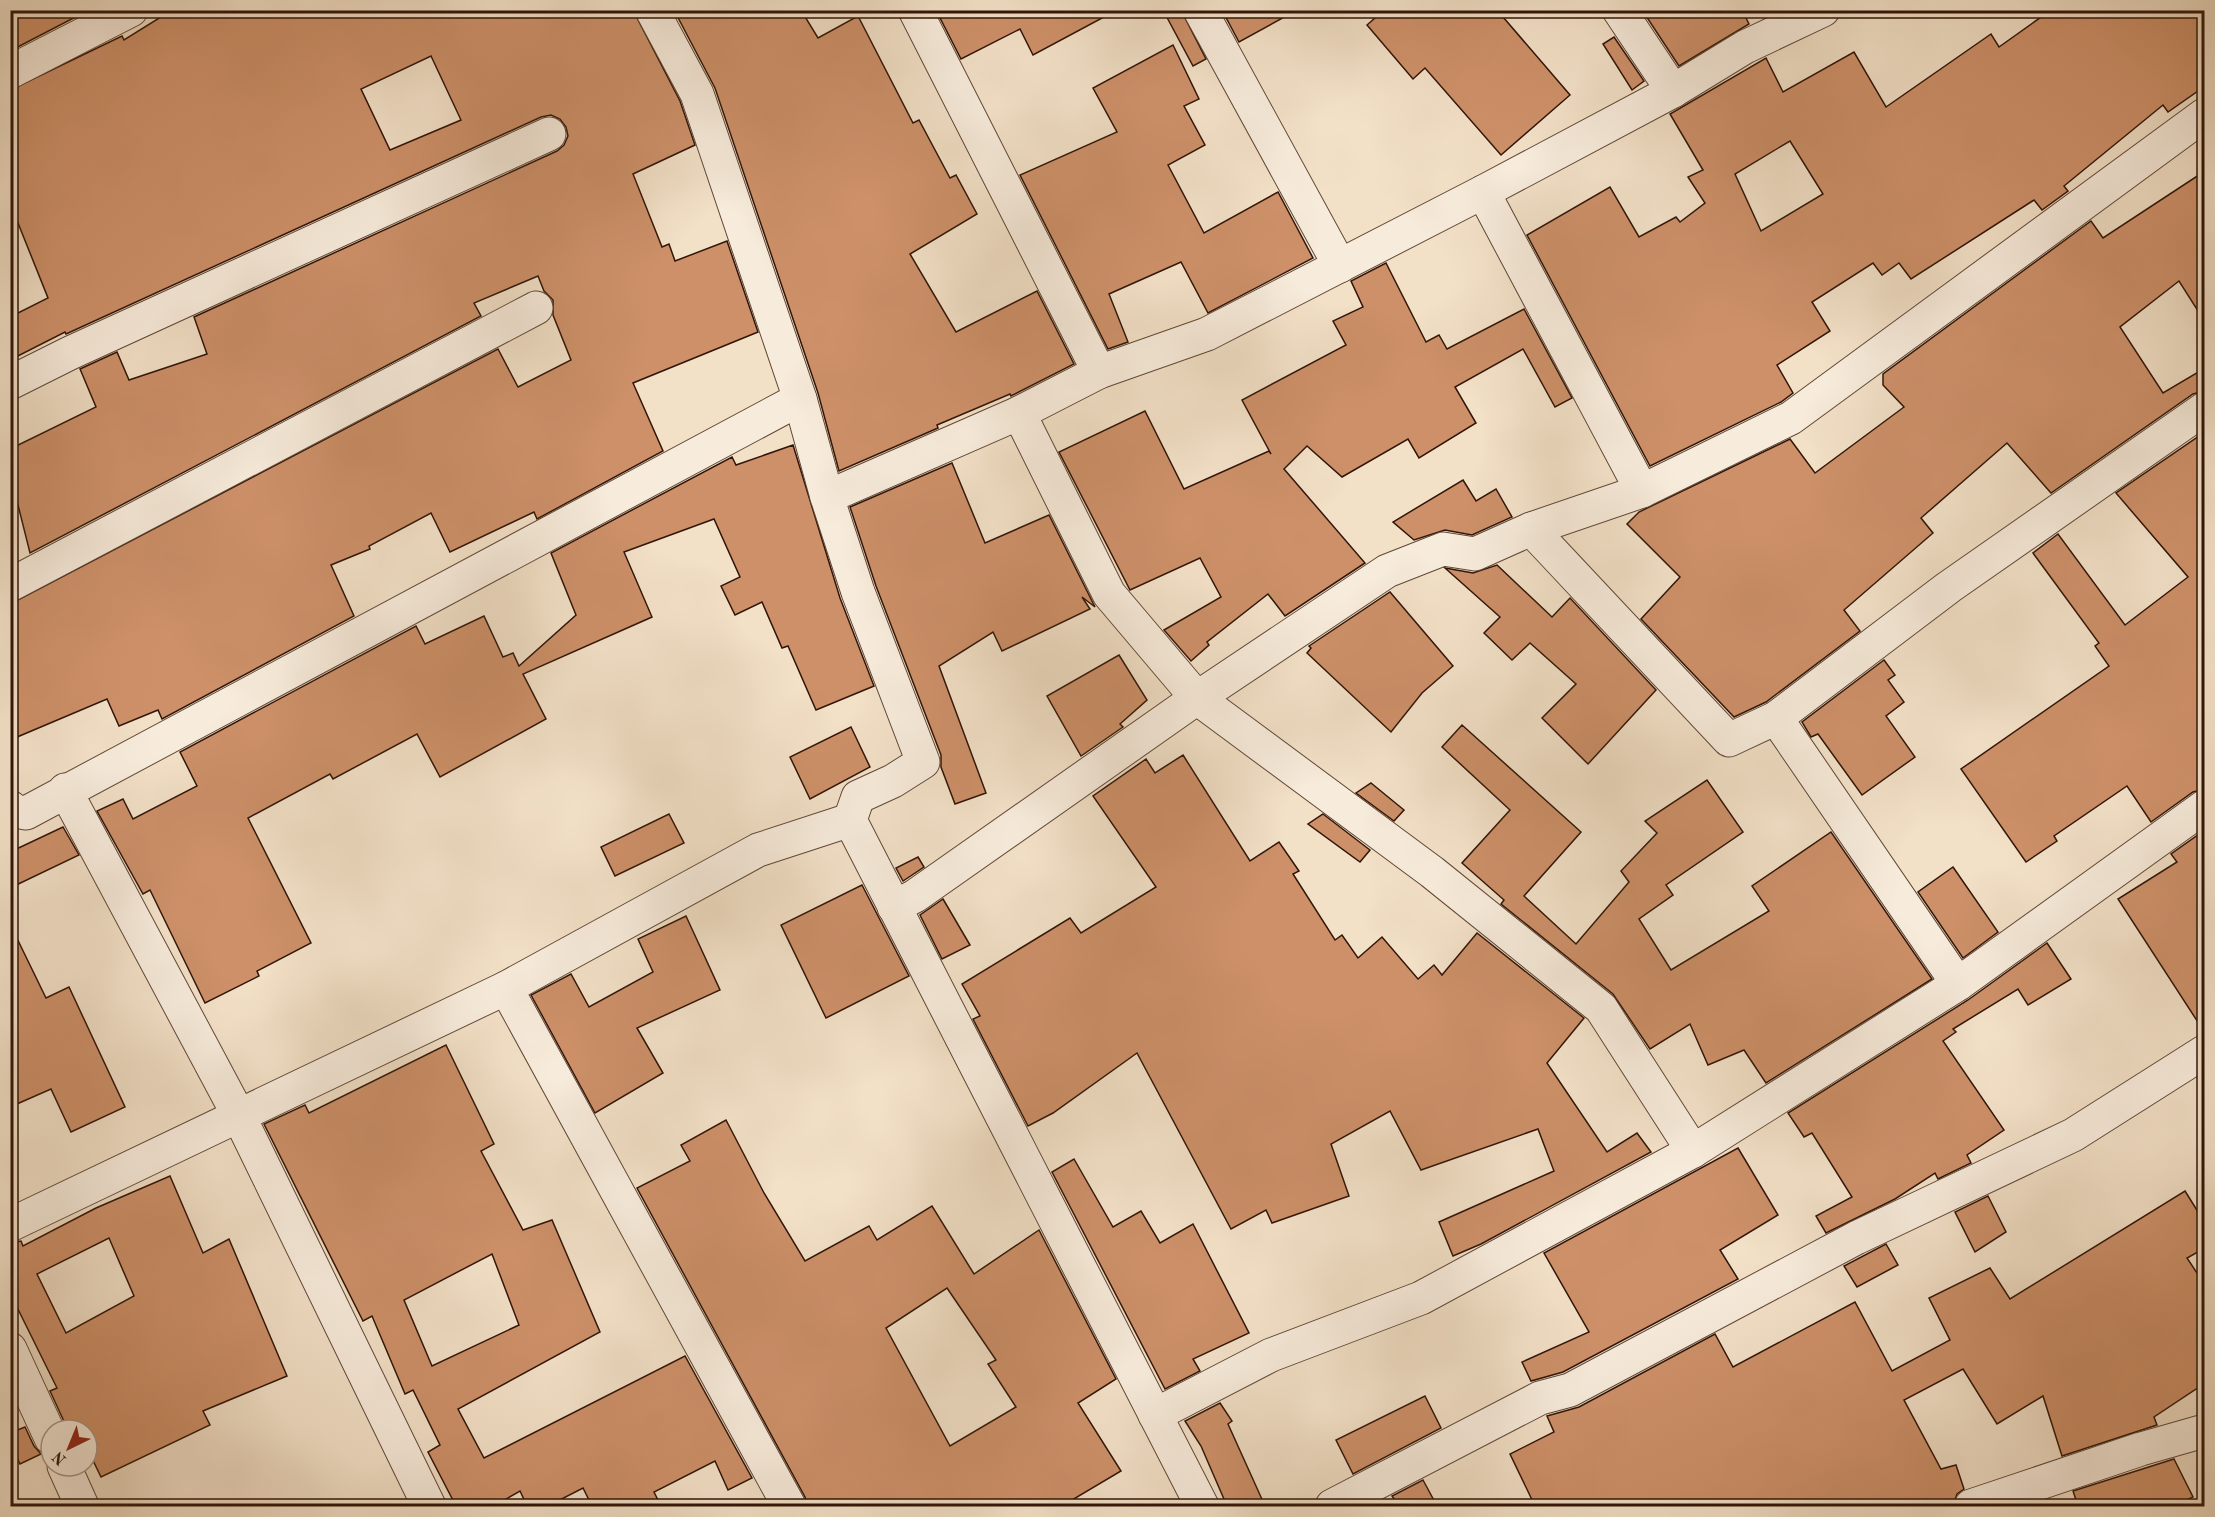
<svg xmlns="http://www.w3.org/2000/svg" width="2215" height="1517" font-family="'Old Standard TT',serif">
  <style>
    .building { fill: #cd9069; stroke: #311508; stroke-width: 1.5; fill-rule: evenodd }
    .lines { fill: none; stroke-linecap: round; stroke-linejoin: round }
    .minor-casing { stroke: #614838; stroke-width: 35 }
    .minor { stroke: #f7ebdb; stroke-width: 33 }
  </style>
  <rect width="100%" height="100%" fill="#f2e0c7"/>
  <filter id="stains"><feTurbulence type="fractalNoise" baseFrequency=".00333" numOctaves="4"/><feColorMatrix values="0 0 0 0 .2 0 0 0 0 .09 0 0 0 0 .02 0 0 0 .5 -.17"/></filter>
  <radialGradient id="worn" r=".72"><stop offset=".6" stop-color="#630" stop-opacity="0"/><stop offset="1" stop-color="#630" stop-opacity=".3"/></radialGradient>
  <!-- building -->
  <g class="building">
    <polygon points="10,10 89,10 10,51"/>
    <path d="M172,10H633L680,101L695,145L633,174L662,247L669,244L675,261L727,241L758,332L633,383L663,451L537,519L534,512L450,552L431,513L369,546L370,549L331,565L354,616L162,719L158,710L119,726L107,699L10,740V604L498,349L518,387L571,360L553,315V300L544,291L538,276L474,303L481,316L30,553L10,473V449L96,407L80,369L117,352L129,380L207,354L194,317L557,151L564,145L568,136L566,127L560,119L551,115L541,117L66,334L65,332L10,360V317L48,298L10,203V90L122,36L124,40ZM431,56L461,120L390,150L361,89Z"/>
    <polygon points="674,10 801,10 818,38 858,16 913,123 919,120 950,178 956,175 977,214 910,254 956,332 1037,291 1074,364 1011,396 1010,394 937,425 938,428 839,471 818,393 715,88"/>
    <polygon points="936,10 1117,10 1033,55 1020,29 961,59"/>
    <polygon points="1163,10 1181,10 1206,59 1193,66"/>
    <polygon points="1222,10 1297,10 1239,42"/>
    <polygon points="1384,10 1497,10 1570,95 1501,155 1425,68 1413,79 1367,25"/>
    <polygon points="1655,10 1742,10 1749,24 1679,66 1646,16"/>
    <path d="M2051,10H2205V86L2168,112L2163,105L2064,186L2068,191L2042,210L2034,200L1911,279L1899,263L1882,275L1873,263L1812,302L1830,331L1777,365L1793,393L1781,402L1650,466L1527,235L1610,187L1639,237L1676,217L1680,222L1705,203L1688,177L1703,170L1670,114L1766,58L1783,92L1854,52L1886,107L1991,34L1999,47ZM1790,141L1823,194L1761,231L1735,174Z"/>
    <polygon points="1614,37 1644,81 1632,90 1603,44"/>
    <polygon points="1173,45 1199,99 1184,106 1205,145 1168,165 1204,233 1278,192 1313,258 1208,313 1181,262 1109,294 1128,342 1108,349 1020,175 1117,132 1093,88"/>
    <polygon points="2205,171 2205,322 2179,281 2120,327 2163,393 2205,368 2205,391 2193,394 2051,493 2007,443 1921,518 1933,533 1844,610 1860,631 1766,702 1734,717 1641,619 1680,577 1627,524 1639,512 1790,439 1815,473 1904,407 1883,385 1883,374 2091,221 2103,238"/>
    <polygon points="1386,263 1426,342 1439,335 1447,349 1524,309 1572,398 1555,407 1523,349 1455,387 1476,423 1419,458 1408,439 1342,477 1307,446 1284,469 1365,563 1285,616 1268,594 1207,642 1209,645 1191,661 1164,630 1221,597 1200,558 1130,590 1059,452 1145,411 1184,489 1269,451 1271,454 1242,400 1346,345 1333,321 1363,307 1351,281"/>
    <polygon points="2205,432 2205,789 2193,792 2151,822 2127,786 2054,836 2057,841 2026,862 1961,769 2109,666 2095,646 2099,643 2033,553 2058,534 2125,625 2188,577 2116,493"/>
    <polygon points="793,445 840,598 874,686 816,710 788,646 782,648 762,602 735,615 721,586 740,577 714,519 624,552 652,617 523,674 546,719 440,777 417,734 333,779 330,774 248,818 311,943 257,971 259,976 205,1003 150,890 143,894 97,811 123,799 133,819 197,786 180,752 416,626 425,644 484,616 503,657 513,653 519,666 576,615 551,553 732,457 736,465"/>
    <polygon points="952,463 985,543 1049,515 1095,607 1082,597 1090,609 1002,651 993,632 939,666 986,793 955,804 941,767 941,755 876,586 850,507"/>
    <polygon points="1463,480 1476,501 1496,489 1512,517 1472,535 1445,530 1414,540 1393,522"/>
    <polygon points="1497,565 1552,617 1570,598 1656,690 1588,764 1542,718 1576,684 1530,643 1512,660 1484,633 1500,617 1445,568 1473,573"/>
    <polygon points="1390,592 1453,666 1422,693 1391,732 1307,653 1311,648 1309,646"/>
    <polygon points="1119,655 1147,700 1120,724 1123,727 1081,756 1047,696"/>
    <polygon points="1884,660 1895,675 1888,680 1904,702 1886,716 1915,757 1862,795 1818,734 1811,737 1802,722"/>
    <polygon points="1462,725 1581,832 1524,896 1576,944 1629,882 1621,871 1657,833 1645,821 1707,780 1743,832 1666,885 1673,895 1639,919 1671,970 1769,911 1752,886 1831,832 1932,979 1766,1083 1744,1050 1708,1065 1690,1024 1650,1049 1613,994 1501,904 1504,900 1462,863 1510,810 1442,747"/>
    <polygon points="851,727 870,767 810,799 790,757"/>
    <polygon points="1183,755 1250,861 1279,842 1299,871 1293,874 1335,940 1342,935 1358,958 1382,937 1418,979 1434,965 1442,975 1477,933 1584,1018 1547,1063 1607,1152 1637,1133 1651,1152 1481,1244 1453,1256 1439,1222 1554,1171 1538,1129 1421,1170 1390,1111 1331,1144 1349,1196 1272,1223 1266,1210 1231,1229 1137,1053 1053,1113 1028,1126 973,1019 980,1016 962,984 1070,918 1081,933 1156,887 1093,796 1146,759 1155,773"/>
    <polygon points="1371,783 1404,810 1394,821 1356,793"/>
    <polygon points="669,814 684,843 615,876 601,847"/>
    <polygon points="1323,814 1370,850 1360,862 1308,824"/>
    <polygon points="63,827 79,855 10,888 10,852"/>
    <polygon points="2205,830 2205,1033 2118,899 2177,862 2171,854"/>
    <polygon points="918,857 924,867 903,881 896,868"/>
    <polygon points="1953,867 1998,932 1963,958 1918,892"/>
    <polygon points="862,885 909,976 826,1018 781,925"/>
    <polygon points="943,899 970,945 942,959 920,915"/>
    <polygon points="686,916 720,990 637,1028 663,1073 595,1113 531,995 571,974 589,1007 653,972 638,939"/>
    <polygon points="10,924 46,998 69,987 125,1107 71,1132 51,1089 10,1107"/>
    <polygon points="2047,943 2071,979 2028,1005 2018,989 1953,1029 1956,1032 1943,1041 2004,1130 1967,1155 1971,1163 1938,1179 1935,1173 1895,1199 1826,1233 1816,1216 1852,1197 1812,1133 1804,1137 1788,1113 1968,1000"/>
    <path d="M446,1045L494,1144L481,1151L523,1230L552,1220L600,1332L458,1409L484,1458L685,1356L752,1478L728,1490L715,1461L654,1492L661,1506H592L583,1488L548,1506H527L520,1491L494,1506H456L428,1452L440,1445L413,1390L405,1394L372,1316L363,1321L264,1124L305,1105L309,1113ZM492,1254L519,1325L432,1366L404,1300Z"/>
    <path d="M726,1120L764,1193L805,1261L869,1226L877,1240L932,1206L974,1274L1039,1230L1116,1379L1078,1403L1121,1471L1062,1506H808L805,1497L637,1188L690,1161L681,1145ZM947,1288L996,1360L988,1364L1016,1407L950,1446L886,1328Z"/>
    <polygon points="1738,1148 1778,1215 1720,1250 1738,1279 1563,1372 1531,1381 1522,1362 1589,1332 1544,1253"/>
    <polygon points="1074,1159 1113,1227 1141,1211 1160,1243 1193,1224 1249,1333 1193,1359 1200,1371 1165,1389 1052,1172"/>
    <path d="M170,1176L203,1253L229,1239L287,1376L203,1411L210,1425L101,1477L87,1448V1430H68L50,1391L57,1388L10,1293V1243L21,1241L23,1246L96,1208ZM109,1238L134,1296L66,1333L37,1274Z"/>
    <polygon points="2185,1191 2205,1223 2205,1248 2187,1258 2205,1285 2205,1383 2154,1417 2157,1425 2062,1456 2043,1396 1997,1424 1963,1369 1904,1400 1941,1469 1956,1465 1964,1489 1957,1494 1953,1506 1535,1506 1510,1454 1554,1432 1547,1416 1579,1407 1715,1334 1733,1367 1855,1302 1892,1371 1950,1340 1929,1298 1990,1268 2010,1299"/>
    <polygon points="1988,1196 2006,1232 1975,1252 1955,1212"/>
    <polygon points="1886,1244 1898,1265 1857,1287 1844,1266"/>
    <polygon points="1425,1396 1441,1428 1353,1474 1336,1440"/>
    <polygon points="1220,1403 1232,1421 1228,1424 1265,1506 1227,1506 1201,1446 1185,1421"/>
    <polygon points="25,1427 34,1446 41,1454 20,1464 10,1443 10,1433"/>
    <polygon points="2174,1459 2193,1497 2174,1506 2078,1506 2073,1491"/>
    <polygon points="1423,1480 1437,1506 1399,1506 1392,1496"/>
  </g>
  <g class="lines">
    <!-- minor casing -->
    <g class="minor-casing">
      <g id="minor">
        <polyline points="652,10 697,94 800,399 827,497 858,592 923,762 893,781 858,797 850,820"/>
        <polyline points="915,10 1099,372"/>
        <polyline points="1200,10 1340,266"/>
        <polyline points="1619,10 1673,91"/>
        <polyline points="10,72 131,10"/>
        <polyline points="1483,192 1642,491"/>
        <polyline points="10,383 70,353 549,134"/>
        <polyline points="1019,413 1109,594 1197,698 1432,872 1601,1008 1693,1151"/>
        <polyline points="827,497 1019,413 1099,372 1207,334 1483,192 1673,91 1745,47 1823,10"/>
        <polyline points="1531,529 1729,740 1776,718 1949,587 2204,409"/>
        <polyline points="10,585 536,308"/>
        <polyline points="1776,718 1958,984"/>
        <polyline points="65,790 239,1116 429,1506"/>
        <polyline points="10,807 15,811 26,813 800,399"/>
        <polyline points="894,907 915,896 1197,698 1387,571 1443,549 1475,554 1531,529 1642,491 1791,418 2204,115"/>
        <polyline points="506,988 789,1506"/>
        <polyline points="10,1225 506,988 758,850 850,820 1202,1506"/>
        <polyline points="10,1349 51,1438"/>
        <polyline points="1155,1415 1271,1355 1421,1298 1693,1151 1958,984 2204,807"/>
        <polyline points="64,1466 82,1506"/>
        <polyline points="1332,1506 1540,1398 1570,1390 1856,1238 2073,1135 2204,1052"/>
        <polyline points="1971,1506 2141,1449 2204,1431"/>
      </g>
    </g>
    <!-- minor -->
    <use href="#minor" class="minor"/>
  </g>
  <!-- margin -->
  <rect width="2215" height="1517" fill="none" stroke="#f2e0c7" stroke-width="36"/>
  <rect x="12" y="12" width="2191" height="1493" fill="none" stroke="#311508" stroke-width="3"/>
  <rect x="18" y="18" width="2179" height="1481" fill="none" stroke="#311508" stroke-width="1.5"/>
  <!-- north arrow -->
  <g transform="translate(69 1448) rotate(223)"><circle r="28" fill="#f7ebdb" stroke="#a89587" stroke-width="1.5"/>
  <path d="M0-4.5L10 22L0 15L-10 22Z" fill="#8f2418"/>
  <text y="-9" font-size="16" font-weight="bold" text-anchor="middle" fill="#311508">N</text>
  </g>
  <rect width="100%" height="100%" filter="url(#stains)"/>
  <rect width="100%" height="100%" fill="url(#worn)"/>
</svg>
